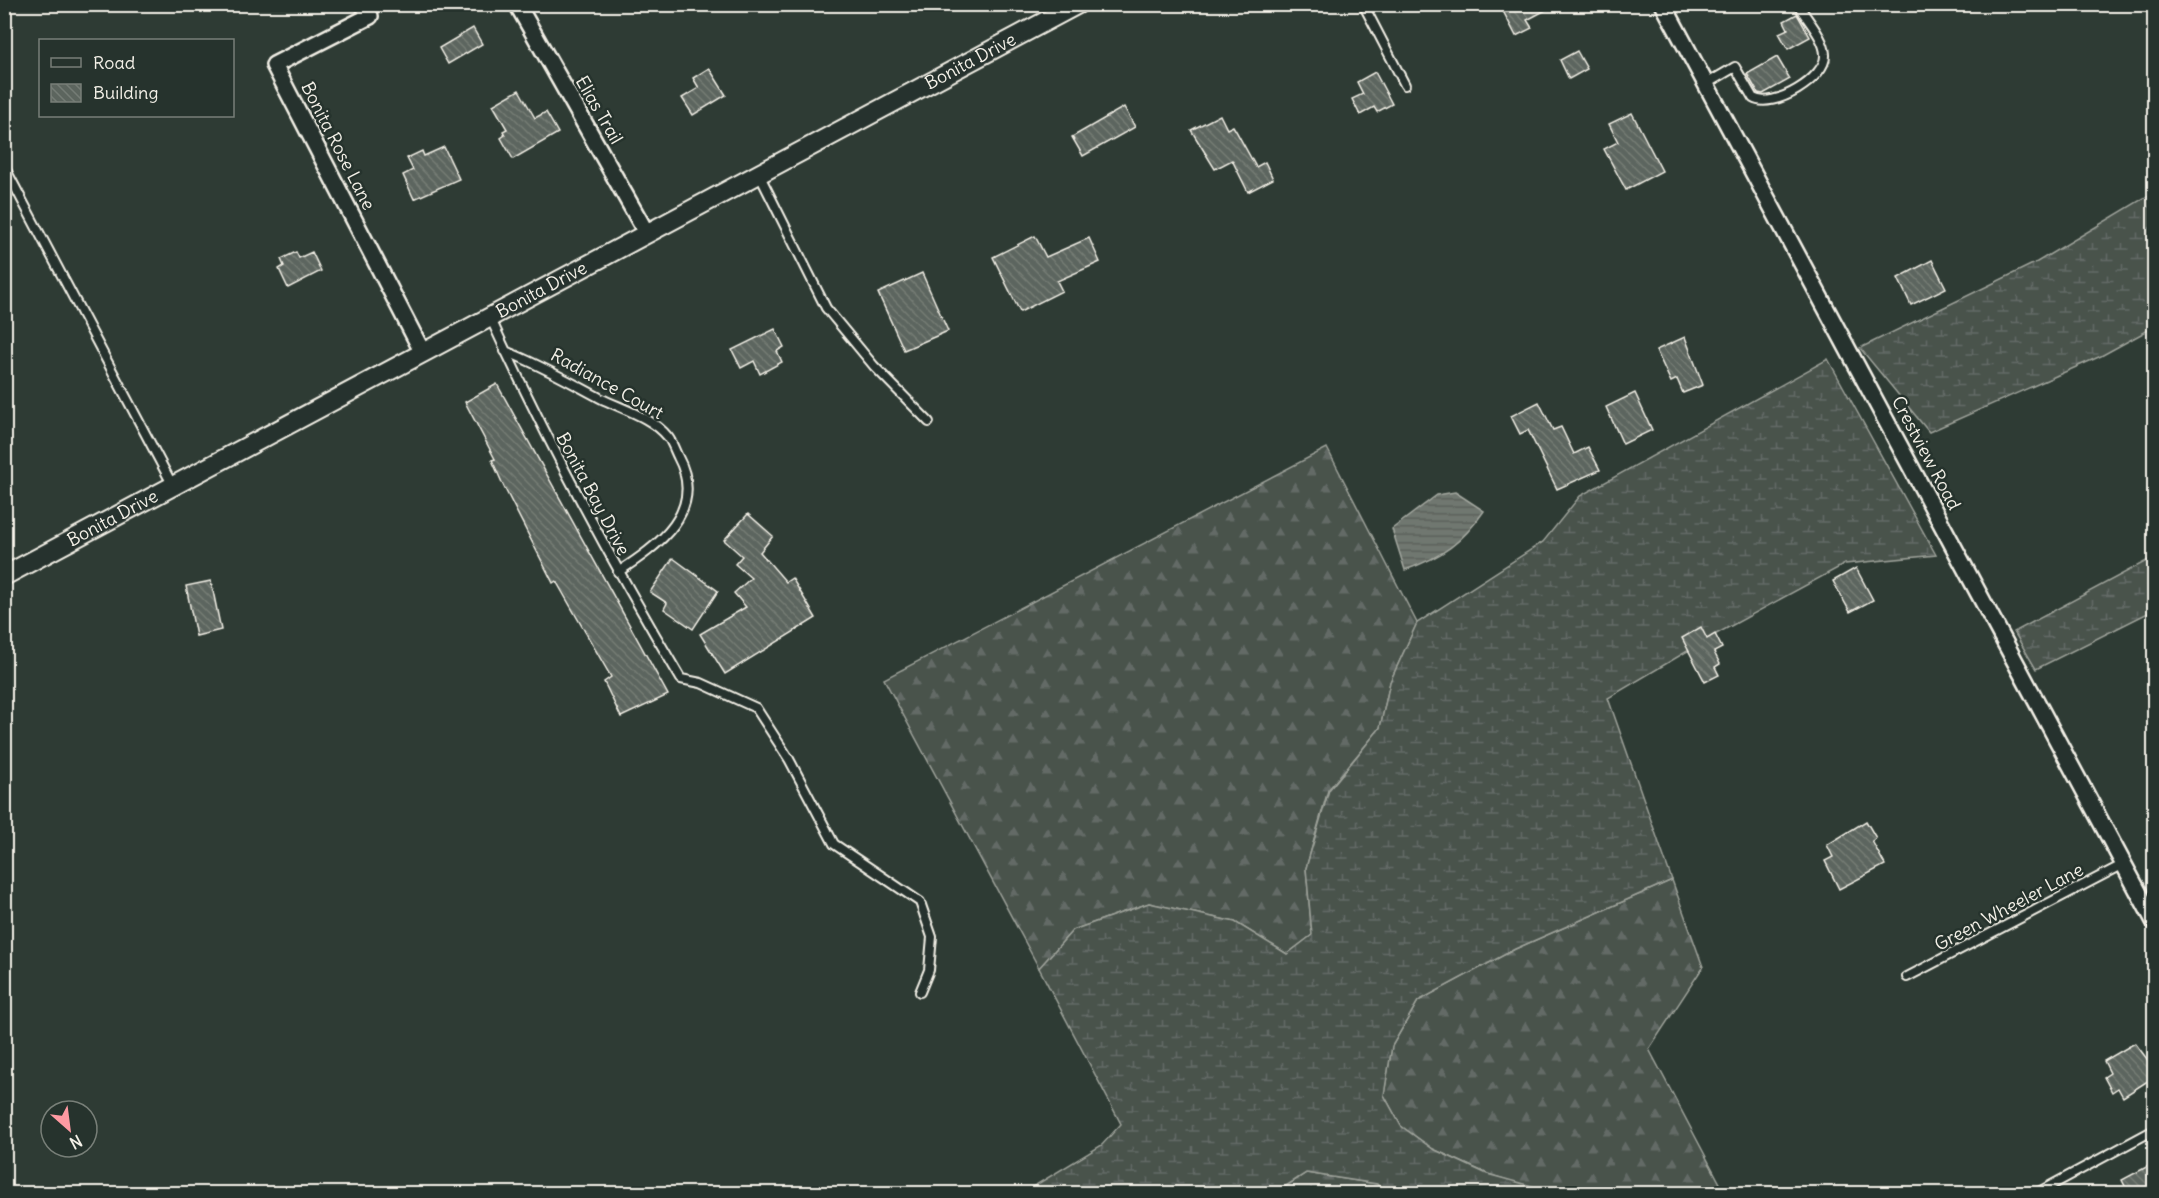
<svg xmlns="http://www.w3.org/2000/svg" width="2159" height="1198" font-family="Delius,sans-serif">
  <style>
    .forest { fill: url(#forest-firs); stroke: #9ea29a; stroke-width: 1.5 }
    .wetland { fill: url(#wetland-marsh); stroke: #9ea29a; stroke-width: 1.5 }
    .water { fill: url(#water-rules); stroke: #a4a8a0; stroke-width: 1.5 }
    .building { fill: url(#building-back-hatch); stroke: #f4f1e8; stroke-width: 1.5 }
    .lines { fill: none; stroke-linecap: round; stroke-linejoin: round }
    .service-casing { stroke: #f4f1e8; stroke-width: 12 }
    .minor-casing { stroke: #f4f1e8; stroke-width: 20 }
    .tertiary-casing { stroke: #f4f1e8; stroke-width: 22 }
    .service { stroke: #26332d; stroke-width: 8 }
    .minor { stroke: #26332d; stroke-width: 15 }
    .tertiary { stroke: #26332d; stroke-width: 18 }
    .labels { text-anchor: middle; stroke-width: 5; stroke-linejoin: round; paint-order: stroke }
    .street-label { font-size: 18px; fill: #f4f1e8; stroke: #26332d }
  </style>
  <defs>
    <pattern id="forest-firs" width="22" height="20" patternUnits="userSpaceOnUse" patternTransform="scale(1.5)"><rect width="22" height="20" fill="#48524c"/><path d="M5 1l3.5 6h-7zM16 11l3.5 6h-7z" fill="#636b66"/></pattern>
    <pattern id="wetland-marsh" width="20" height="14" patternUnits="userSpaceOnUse" patternTransform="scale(1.5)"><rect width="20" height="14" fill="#48524c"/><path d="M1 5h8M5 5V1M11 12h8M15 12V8" fill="none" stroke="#636b66"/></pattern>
    <pattern id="water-rules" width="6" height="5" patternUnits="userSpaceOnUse" patternTransform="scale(1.5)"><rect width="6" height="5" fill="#6f7770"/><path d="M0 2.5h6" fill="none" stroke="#5c605b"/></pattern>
    <pattern id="building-back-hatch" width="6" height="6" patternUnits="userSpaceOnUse" patternTransform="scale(1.5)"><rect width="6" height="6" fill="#5c655e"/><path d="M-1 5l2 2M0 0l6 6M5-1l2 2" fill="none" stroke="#747c75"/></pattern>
  </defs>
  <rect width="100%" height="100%" fill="#2e3b34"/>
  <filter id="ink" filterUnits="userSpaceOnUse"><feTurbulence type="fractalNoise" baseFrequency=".0167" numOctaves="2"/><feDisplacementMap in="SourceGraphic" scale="12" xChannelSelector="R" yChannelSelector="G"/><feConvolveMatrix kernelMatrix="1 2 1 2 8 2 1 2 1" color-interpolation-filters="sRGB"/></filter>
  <g filter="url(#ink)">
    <!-- forest -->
    <g class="forest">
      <polygon points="1327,448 1417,623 1390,682 1380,728 1328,790 1306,868 1312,935 1287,954 1235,922 1149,903 1073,930 1039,968 884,679"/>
      <polygon points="1672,880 1703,967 1649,1049 1725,1193 1557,1194 1535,1189 1488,1174 1433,1149 1401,1126 1384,1095 1392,1046 1418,1001 1515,949"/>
      <polygon points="1306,1173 1377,1184 1384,1193 1275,1194"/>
    </g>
    <!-- wetland -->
    <g class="wetland">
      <polygon points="2154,192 2154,327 2101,356 1929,432 1860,348 2037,262"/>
      <polygon points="1828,359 1936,555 1845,564 1718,633 1608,698 1672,880 1515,949 1418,1001 1392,1046 1384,1095 1401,1126 1433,1149 1487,1174 1557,1193 1384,1193 1377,1184 1306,1173 1275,1193 1021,1194 1102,1145 1121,1124 1039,968 1073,930 1149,903 1235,922 1287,954 1312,935 1306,868 1329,790 1380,728 1390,682 1417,623 1543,542 1580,496"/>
      <polygon points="2154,557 2154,610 2036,669 2014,632"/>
    </g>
    <!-- water -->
    <path class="water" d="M1455,492L1484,511C1462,543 1442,557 1405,570L1392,529L1437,495Z"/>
    <!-- building -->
    <g class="building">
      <polygon points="1511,4 1557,4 1527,20 1532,28 1516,36 1502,9"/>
      <polygon points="1797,14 1810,37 1788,49 1779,33 1788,29 1784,21"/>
      <polygon points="473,28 482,44 448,64 439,48"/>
      <polygon points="1577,51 1587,69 1569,79 1560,60"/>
      <polygon points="1777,57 1790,79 1763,94 1758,93 1747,74"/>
      <polygon points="709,68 726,95 693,115 682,98 699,88 693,78"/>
      <polygon points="1375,72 1392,104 1377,112 1374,107 1360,115 1352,99 1363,94 1357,82"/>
      <polygon points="519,90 535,118 546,112 558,133 513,159 501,138 505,135 503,131 507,129 493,105"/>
      <polygon points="1124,107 1135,127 1083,156 1072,137"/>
      <polygon points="1632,113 1662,171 1626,190 1604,149 1618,142 1609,124"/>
      <polygon points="1220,115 1227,129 1233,126 1236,131 1256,167 1265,162 1273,179 1248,192 1232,160 1215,169 1191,130"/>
      <polygon points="444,147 459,179 414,199 403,175 413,170 407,158 422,151 424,156"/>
      <polygon points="1035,236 1046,257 1089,238 1100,262 1057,281 1062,291 1020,312 993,257"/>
      <polygon points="296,252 299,258 312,252 321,271 288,288 279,269 284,266 281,259"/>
      <polygon points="1932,260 1946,288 1911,305 1898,278"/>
      <polygon points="922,273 948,331 904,350 878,293"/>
      <polygon points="775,329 784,347 777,351 782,362 760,374 754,361 741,368 732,350"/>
      <polygon points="1685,337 1703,385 1683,393 1677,379 1671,382 1656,350"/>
      <polygon points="497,384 668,695 621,717 604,682 611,677 556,581 553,583 504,487 492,460 495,459 465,402"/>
      <polygon points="1635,393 1652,430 1623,444 1606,407"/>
      <polygon points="1539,402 1553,430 1561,427 1574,454 1588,447 1600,470 1557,489 1528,430 1520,434 1511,416"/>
      <polygon points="748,514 773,536 760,552 786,582 792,578 816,618 725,674 700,634 746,607 734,593 751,578 735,564 742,556 724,540"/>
      <polygon points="673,558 718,591 693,629 664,609 667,603 650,592"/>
      <polygon points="1856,568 1873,600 1850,612 1833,581"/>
      <polygon points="211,581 221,630 196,636 186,586"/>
      <polygon points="1701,627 1707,639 1715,634 1722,648 1714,652 1720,664 1715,667 1719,675 1705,682 1682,638"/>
      <polygon points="1866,821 1876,838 1872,841 1885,865 1839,889 1825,861 1833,857 1827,845"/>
      <polygon points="2135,1043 2150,1063 2154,1060 2154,1077 2123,1097 2118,1088 2112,1092 2104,1077 2110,1073 2104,1061"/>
      <polygon points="2154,1163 2154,1194 2129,1194 2122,1180"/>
    </g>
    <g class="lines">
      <!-- service casing -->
      <g class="service-casing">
        <g id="service">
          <polyline points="1363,4 1405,85"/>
          <path d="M1706,84L1735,67L1753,98C1773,110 1827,78 1825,54C1824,37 1806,19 1798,4"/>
          <polyline points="4,166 173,486"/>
          <polyline points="759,174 826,308 874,366 929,422"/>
          <path d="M490,317C547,442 611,561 681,679L701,683L756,708L789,759L834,844L920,902L932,937L929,970L920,992"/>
          <path d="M505,351C539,364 568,381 600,398C622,409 652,417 668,437C672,442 675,451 678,457C707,511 658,546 618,572"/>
          <polyline points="1907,977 2124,864"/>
          <polyline points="2035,1194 2154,1130"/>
        </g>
      </g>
      <!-- minor casing -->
      <g class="minor-casing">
        <g id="minor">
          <polyline points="363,4 370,16 274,65 423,353"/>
          <polyline points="517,4 647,234"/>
          <polyline points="1663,4 2154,921"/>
        </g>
      </g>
      <!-- tertiary casing -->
      <g class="tertiary-casing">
        <g id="tertiary">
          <path id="s1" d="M4,576L1078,4"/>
        </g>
      </g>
      <!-- service -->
      <use href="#service" class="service"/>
      <!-- minor -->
      <use href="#minor" class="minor"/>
      <!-- tertiary -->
      <use href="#tertiary" class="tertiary"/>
    </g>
  </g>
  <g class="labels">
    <!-- street labels -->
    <g class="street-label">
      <text dy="6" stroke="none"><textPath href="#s1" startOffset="1095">Bonita Drive</textPath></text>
      <text transform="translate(599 110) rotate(60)" y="6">Elias Trail</text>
      <text transform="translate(338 146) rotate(63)" y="6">Bonita Rose Lane</text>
      <text dy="6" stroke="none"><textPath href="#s1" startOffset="609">Bonita Drive</textPath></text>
      <text transform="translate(607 384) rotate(29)" y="6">Radiance Court</text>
      <text transform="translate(1926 453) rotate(62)" y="6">Crestview Road</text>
      <text transform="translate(593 494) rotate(62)" y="6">Bonita Bay Drive</text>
      <text dy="6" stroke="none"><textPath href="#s1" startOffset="123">Bonita Drive</textPath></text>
      <text transform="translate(2009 907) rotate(-28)" y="6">Green Wheeler Lane</text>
    </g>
  </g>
  <!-- margin -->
  <rect width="2159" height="1198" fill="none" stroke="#26332d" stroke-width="24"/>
  <rect x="12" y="12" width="2135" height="1174" fill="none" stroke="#f4f1e8" stroke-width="2" filter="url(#ink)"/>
  <!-- legend -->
  <rect x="39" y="39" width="195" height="78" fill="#26332d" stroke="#787f78" stroke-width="1.5"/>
  <rect x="51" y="58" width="30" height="9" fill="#26332d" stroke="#787f78" stroke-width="1.5"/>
  <text x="93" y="69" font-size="18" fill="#f4f1e8">Road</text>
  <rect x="51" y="84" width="30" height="18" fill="url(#building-back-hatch)" stroke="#787f78" stroke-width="1.5"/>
  <text x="93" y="99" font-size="18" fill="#f4f1e8">Building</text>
  <!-- north arrow -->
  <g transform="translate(69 1129) rotate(152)"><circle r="28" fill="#26332d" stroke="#787f78" stroke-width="1.5"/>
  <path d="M0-4.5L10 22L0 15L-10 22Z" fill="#ff9aa2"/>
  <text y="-9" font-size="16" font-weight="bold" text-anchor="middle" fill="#f4f1e8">N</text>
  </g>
</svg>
